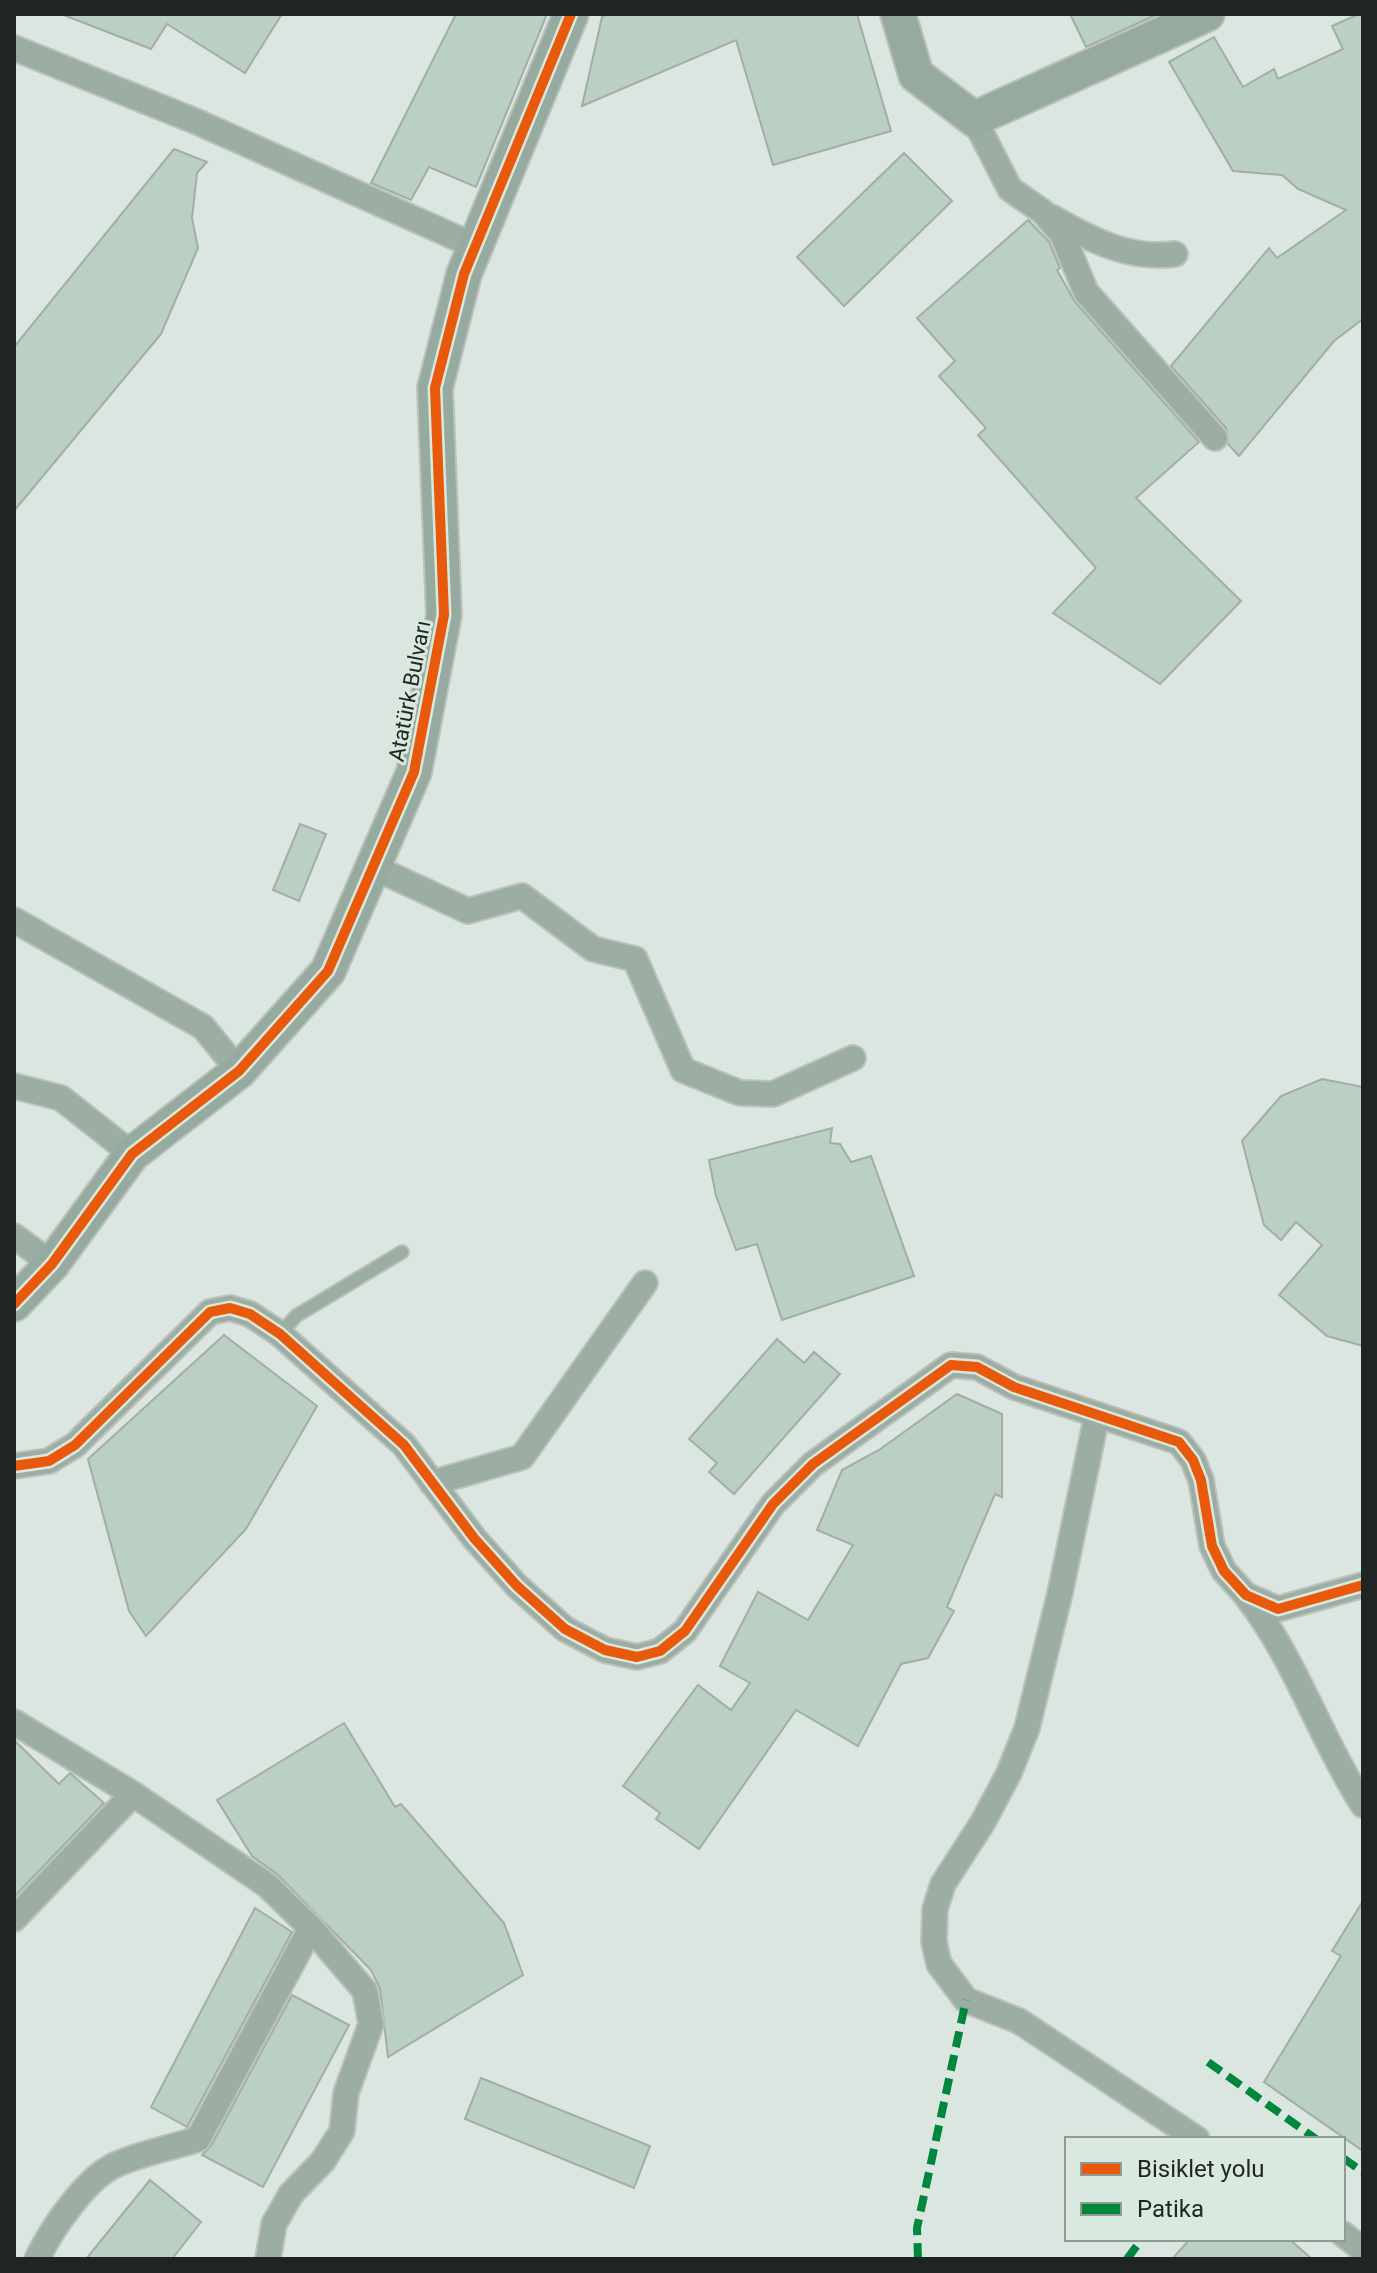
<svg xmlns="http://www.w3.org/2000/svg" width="1377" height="2273" font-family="Roboto,sans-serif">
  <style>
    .building { fill: #bbd0c4; stroke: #a4aca7; stroke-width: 2 }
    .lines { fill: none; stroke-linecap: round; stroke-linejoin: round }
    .lane-casing { stroke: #bbc2be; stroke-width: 16 }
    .street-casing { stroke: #bbc2be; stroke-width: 28 }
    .secondary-casing { stroke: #bbc2be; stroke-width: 38 }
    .lane { stroke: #9cada4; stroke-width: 12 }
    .street { stroke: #9cada4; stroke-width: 24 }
    .secondary { stroke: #96aaa0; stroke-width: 34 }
    .quiet { stroke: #00873e; stroke-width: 8; stroke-dasharray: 16 8; stroke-linecap: butt }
    .cycleway-casing { stroke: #d9e9df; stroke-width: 15 }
    .cycleway { stroke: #e8590c; stroke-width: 10 }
    .labels { text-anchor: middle; stroke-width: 6; stroke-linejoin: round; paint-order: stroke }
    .street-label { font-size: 22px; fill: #1f2522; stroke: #d9e9df }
  </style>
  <rect width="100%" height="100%" fill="#dce6e0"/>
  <!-- building -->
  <g class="building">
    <polygon points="61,14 282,14 245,73 167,24 151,49"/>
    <polygon points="456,14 547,14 476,187 429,167 411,200 371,183"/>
    <polygon points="608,14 857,14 891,131 773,165 736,40 582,106 602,17"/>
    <polygon points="1070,14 1158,14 1086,47"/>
    <polygon points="1359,14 1363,14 1363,319 1334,341 1239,456 1228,444 1226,428 1171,366 1269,248 1277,258 1346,210 1298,189 1282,175 1233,171 1169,62 1214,37 1243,87 1274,69 1278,79 1343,49 1332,26"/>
    <polygon points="174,149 207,162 197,173 192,218 198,248 161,334 14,511 14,347"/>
    <polygon points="904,153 952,201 844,306 797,257"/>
    <polygon points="1028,220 1049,242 1060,268 1057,270 1075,302 1199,442 1136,498 1241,601 1160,684 1053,613 1096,568 978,435 986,428 939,376 955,361 917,318"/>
    <polygon points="300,824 326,834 299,901 273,890"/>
    <polygon points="1322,1079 1363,1087 1363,1346 1327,1336 1279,1295 1322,1245 1296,1222 1281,1240 1264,1225 1242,1141 1281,1096"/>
    <polygon points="832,1128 830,1143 840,1144 851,1162 871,1156 914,1276 782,1320 757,1244 736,1250 716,1196 709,1160"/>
    <polygon points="224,1335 317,1406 246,1529 146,1636 129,1611 88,1459"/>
    <polygon points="777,1339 804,1363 814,1352 840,1374 734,1494 709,1472 717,1463 689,1439"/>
    <polygon points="957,1394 1002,1414 1002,1497 995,1494 947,1607 954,1611 928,1658 901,1664 858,1746 796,1710 699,1849 656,1819 660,1813 623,1786 698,1685 731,1710 750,1683 720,1666 758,1592 808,1620 853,1545 817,1530 842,1470 879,1450"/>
    <polygon points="344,1723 395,1807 401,1804 504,1923 523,1975 388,2057 380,1988 371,1970 277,1874 252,1856 217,1800"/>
    <polygon points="14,1740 59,1784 70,1773 104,1803 14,1897"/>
    <polygon points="1363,1901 1363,2151 1264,2082 1341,1956 1332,1951"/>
    <polygon points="255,1908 292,1932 187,2127 151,2107"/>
    <polygon points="292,1995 349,2025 263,2187 202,2155 211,2146"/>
    <polygon points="481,2078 650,2146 634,2188 465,2119"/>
    <polygon points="150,2180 201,2222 172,2259 86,2259"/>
    <polygon points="1190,2239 1289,2239 1312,2259 1172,2259"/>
  </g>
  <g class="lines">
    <!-- lane casing -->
    <g class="lane-casing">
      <polyline id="lane" points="280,1334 296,1316 402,1252"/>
    </g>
    <!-- street casing -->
    <g class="street-casing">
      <g id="street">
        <polyline points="14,48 195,121 475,246"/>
        <polyline points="974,119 1010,189 1043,212 1062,234 1086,292 1215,438"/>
        <path d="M1051,217C1091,240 1129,260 1175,254"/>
        <polyline points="373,867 468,911 522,896 593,949 635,959 683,1070 740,1093 773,1094 853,1058"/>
        <polyline points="14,920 203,1027 239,1071"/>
        <polyline points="14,1086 61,1098 132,1154"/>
        <polyline points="14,1236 52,1264"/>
        <polyline points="1097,1415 1060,1593 1027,1728 1009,1773 983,1822 943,1884 935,1909 934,1942 939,1964 966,2000 1019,2021 1197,2139"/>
        <polyline points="14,1466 49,1461 75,1445 210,1312 230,1308 250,1314 280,1334 404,1445 474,1538 517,1586 565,1629 605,1650 637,1657 660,1651 685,1631 773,1504 813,1464 951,1365 977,1367 1014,1387 1179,1442 1193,1460 1201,1480 1212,1546 1224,1571 1246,1595 1278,1609 1363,1585"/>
        <polyline points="432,1483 522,1457 645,1283"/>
        <path d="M1247,1597C1297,1662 1319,1736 1363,1805"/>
        <polyline points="14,1722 133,1794 267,1885 311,1928 365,1991 371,2024 346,2093 342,2131 323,2161 291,2194 274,2224 268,2259"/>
        <polyline points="14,1919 133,1794"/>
        <polyline points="1343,2234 1363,2250"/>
        <path d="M37,2259C51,2230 85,2179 115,2165C141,2153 171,2148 198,2139L311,1928"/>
      </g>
    </g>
    <!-- secondary casing -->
    <g class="secondary-casing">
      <g id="secondary">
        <polyline points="898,14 916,75 974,119 1207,14"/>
        <polyline points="14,1304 52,1264 132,1154 239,1071 328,971 414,772 444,615 435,388 464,274 571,14"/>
      </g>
    </g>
    <!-- lane -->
    <use href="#lane" class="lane"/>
    <!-- street -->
    <use href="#street" class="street"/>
    <!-- secondary -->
    <use href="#secondary" class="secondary"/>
    <!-- quiet -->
    <g class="quiet">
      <polyline points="1208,2062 1316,2139"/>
      <polyline points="1343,2158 1363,2172"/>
      <polyline points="918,2259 917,2228 966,2000"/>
      <polyline points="1127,2259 1142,2239"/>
    </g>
    <!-- cycleway casing -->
    <g class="cycleway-casing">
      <g id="cycleway">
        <polyline points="14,1304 52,1264 132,1154 239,1071 328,971 414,772 444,615 435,388 464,274 571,14"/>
        <polyline points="14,1466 49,1461 75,1445 210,1312 230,1308 250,1314 280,1334 404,1445 474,1538 517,1586 565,1629 605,1650 637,1657 660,1651 685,1631 773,1504 813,1464 951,1365 977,1367 1014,1387 1179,1442 1193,1460 1201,1480 1212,1546 1224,1571 1246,1595 1278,1609 1363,1585"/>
      </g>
    </g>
    <!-- cycleway -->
    <use href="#cycleway" class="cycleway"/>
  </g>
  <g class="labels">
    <!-- street labels -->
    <g class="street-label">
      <text transform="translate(409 691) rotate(-79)" y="8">Atatürk Bulvarı</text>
    </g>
  </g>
  <!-- border -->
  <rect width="1377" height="2273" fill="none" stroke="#1f2522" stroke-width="32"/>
  <!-- legend -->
  <rect x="1065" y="2137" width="280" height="104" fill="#d9e9df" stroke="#8f9b93" stroke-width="2"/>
  <rect x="1081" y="2163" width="40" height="12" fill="#e8590c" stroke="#8f9b93" stroke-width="2"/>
  <text x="1137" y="2177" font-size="24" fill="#1f2522">Bisiklet yolu</text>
  <rect x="1081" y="2203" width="40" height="12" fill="#00873e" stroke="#8f9b93" stroke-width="2"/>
  <text x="1137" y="2217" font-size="24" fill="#1f2522">Patika</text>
</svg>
